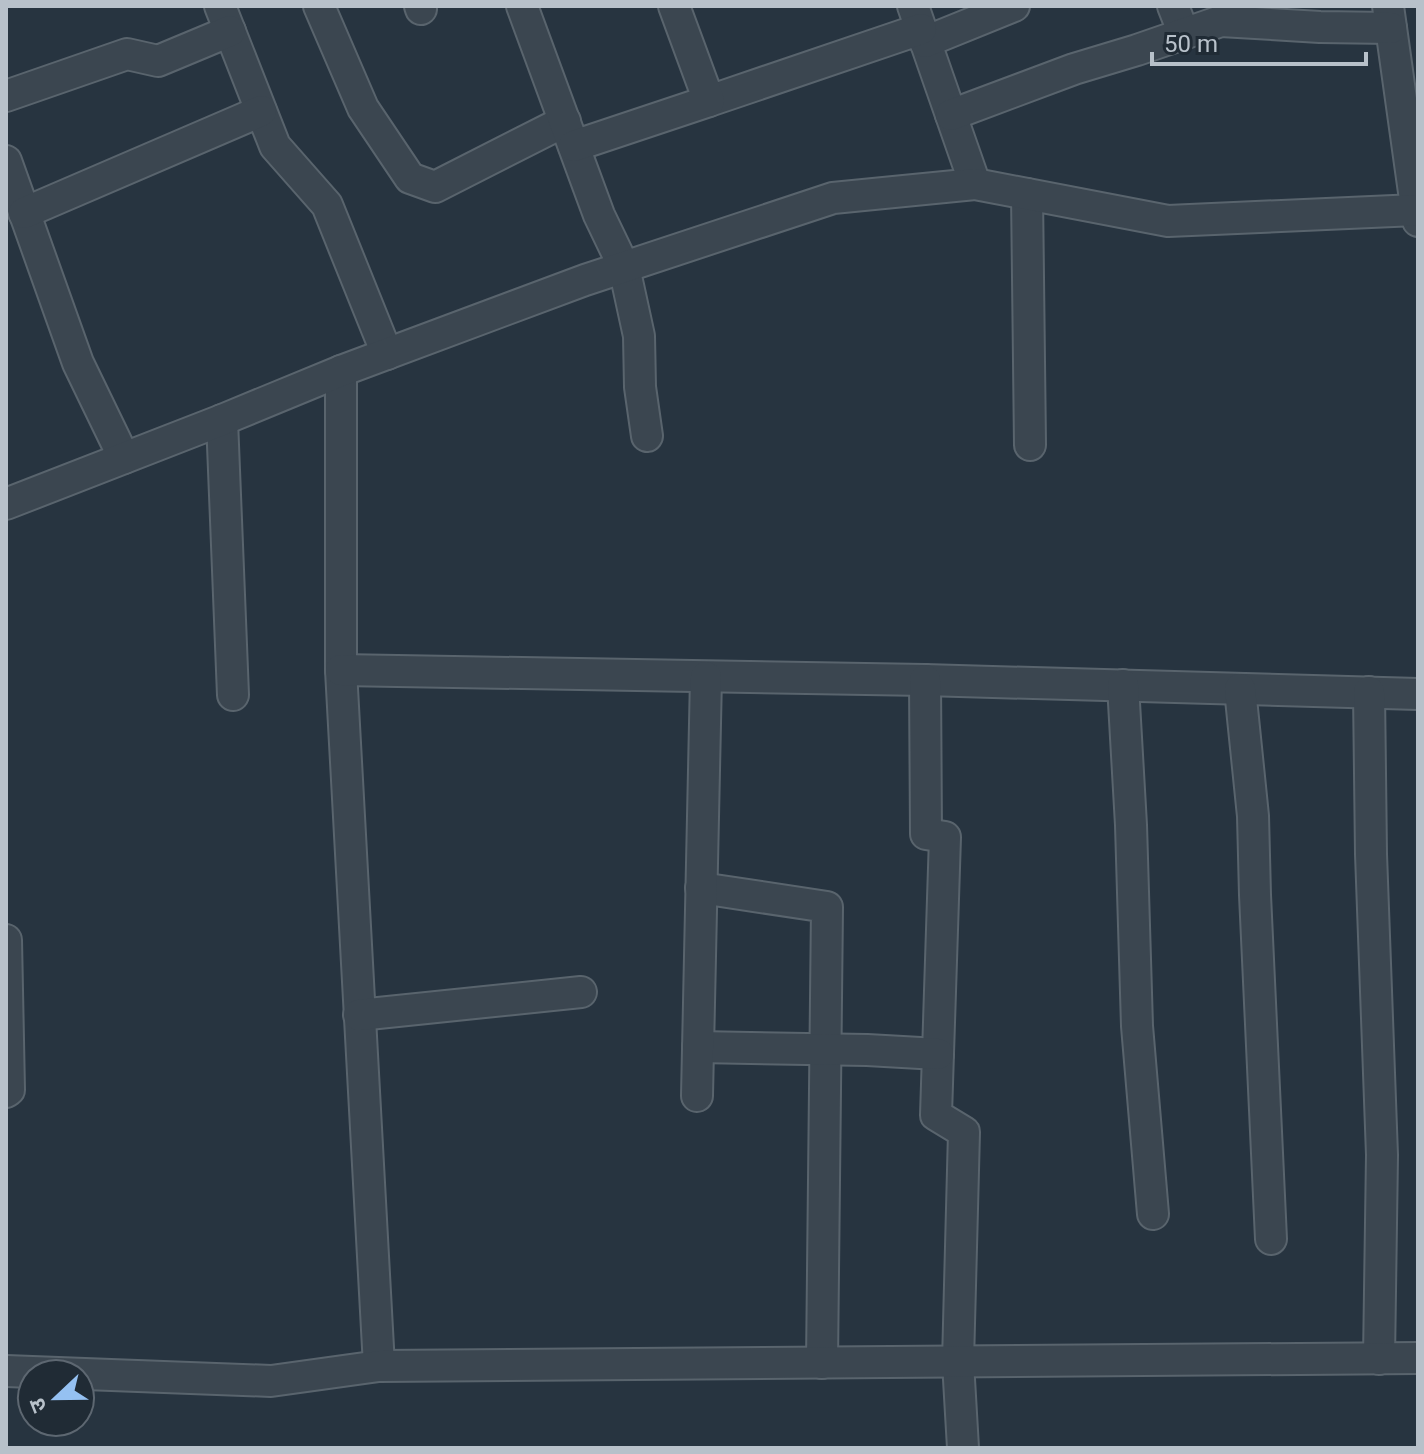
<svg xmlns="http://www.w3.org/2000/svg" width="1424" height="1454" font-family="Roboto,'Noto Sans Devanagari',sans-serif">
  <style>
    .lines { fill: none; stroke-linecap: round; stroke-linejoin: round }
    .minor-casing { stroke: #59646d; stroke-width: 34 }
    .minor { stroke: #3b4650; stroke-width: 30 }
  </style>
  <rect width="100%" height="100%" fill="#273440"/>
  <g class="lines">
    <!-- minor casing -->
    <g class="minor-casing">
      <g id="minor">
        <polyline points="220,6 275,146 327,205 387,354"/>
        <polyline points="319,6 363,108 410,178 435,187 565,121"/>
        <polyline points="420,6 421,9"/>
        <polyline points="522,6 599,215 624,267 639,336 640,387 647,436"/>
        <polyline points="913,6 975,184"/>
        <polyline points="1173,6 1184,34"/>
        <polyline points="1388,6 1418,221"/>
        <polyline points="925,42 1014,6"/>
        <polyline points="6,96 127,54 158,61 230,31"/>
        <polyline points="709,101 921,29"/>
        <polyline points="951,115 1074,69 1137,50 1221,21 1320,27 1391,28"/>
        <polyline points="574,146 709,101 674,6"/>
        <polyline points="6,161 78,363 124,458"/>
        <polyline points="1027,194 1030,445"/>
        <polyline points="24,213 261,111"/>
        <polyline points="341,371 341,670 379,1366"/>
        <polyline points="222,420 233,695"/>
        <polyline points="6,504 222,420 341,371 585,280 833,198 975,184 1168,221 1416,210"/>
        <polyline points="341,670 925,680 1418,694"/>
        <polyline points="925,680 926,834 945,837 936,1115 964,1132 958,1362 963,1448"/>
        <polyline points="1123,685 1131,825 1137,1026 1153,1214"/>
        <polyline points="1240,689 1253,816 1255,895 1271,1239"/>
        <polyline points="1369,692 1371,854 1382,1155 1379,1359"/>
        <polyline points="701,888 827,907 822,1363"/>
        <polyline points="6,940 9,1090 6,1092"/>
        <polyline points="359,1015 581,992"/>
        <polyline points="698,1047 867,1050 938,1054"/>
        <polyline points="697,1096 706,677"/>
        <polyline points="6,1371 271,1381 379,1366 1418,1358"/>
      </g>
    </g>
    <!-- minor -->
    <use href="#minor" class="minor"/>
  </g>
  <!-- border -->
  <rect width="1424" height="1454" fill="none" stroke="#b8c1ca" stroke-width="16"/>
  <!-- north arrow -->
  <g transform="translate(56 1398) rotate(248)"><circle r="38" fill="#202b35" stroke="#5d6771" stroke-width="2"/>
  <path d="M0-6L14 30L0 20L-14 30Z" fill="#95c1f2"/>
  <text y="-12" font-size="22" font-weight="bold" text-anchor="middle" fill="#b8c1ca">उ</text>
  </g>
  <!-- scale -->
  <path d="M1152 52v12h214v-12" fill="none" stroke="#b8c1ca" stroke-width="4"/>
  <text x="1164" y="52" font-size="24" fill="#b8c1ca" stroke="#202b35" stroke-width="6" paint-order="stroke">50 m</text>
</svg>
